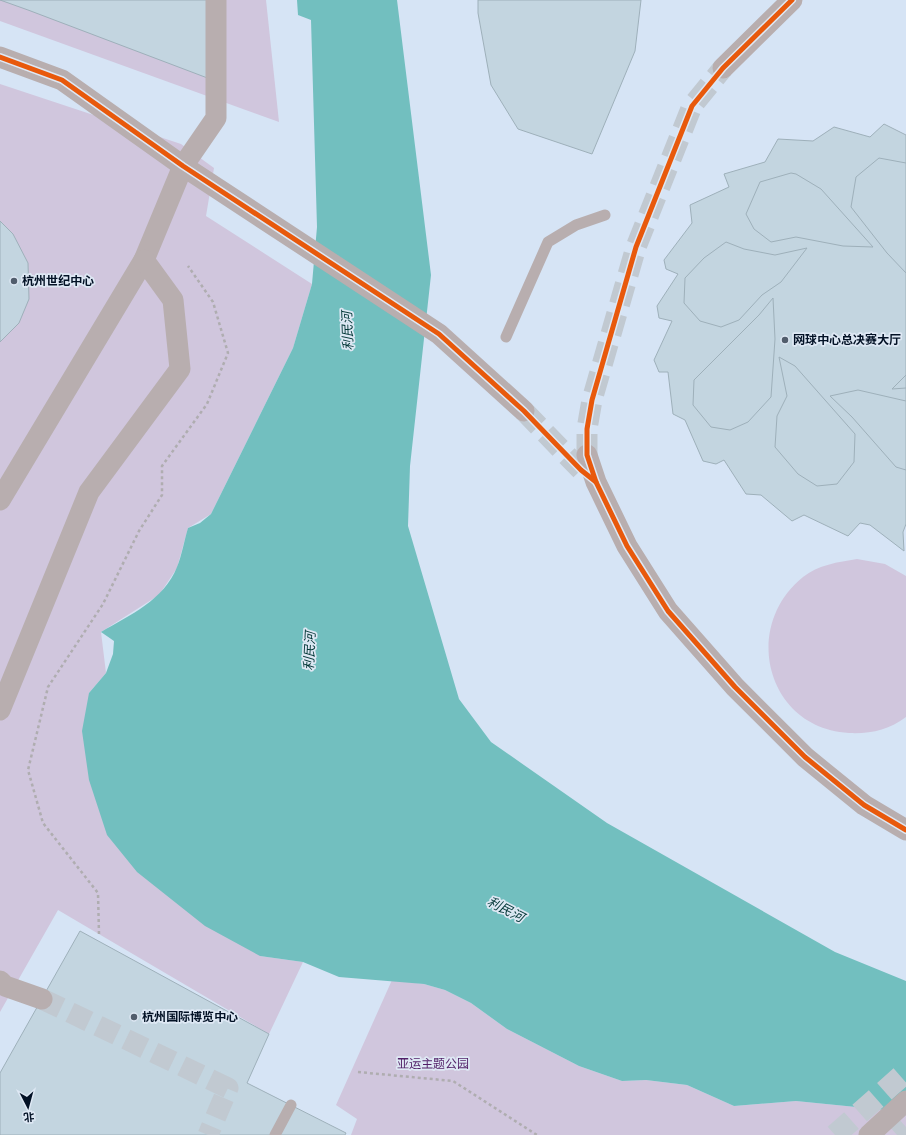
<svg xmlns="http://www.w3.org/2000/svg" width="906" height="1135" font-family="'Varela Round','Noto Sans SC',sans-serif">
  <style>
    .built { fill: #d6e4f5 }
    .green { fill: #d0c6dd }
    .water { fill: #72bfbf }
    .building { fill: #c3d5e0; stroke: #9eb0ba }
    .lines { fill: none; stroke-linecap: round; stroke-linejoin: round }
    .street-tunnel { stroke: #c1c9d1; stroke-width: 21; stroke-dasharray: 21 10; stroke-linecap: butt }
    .secondary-tunnel { stroke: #c1c9d1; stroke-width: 22; stroke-dasharray: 22 11; stroke-linecap: butt }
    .path { stroke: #afadb0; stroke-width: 2.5; stroke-dasharray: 3 3; stroke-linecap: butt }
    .lane { stroke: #b8aeaf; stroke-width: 11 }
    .street { stroke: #b8aeaf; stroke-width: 21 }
    .cycleway-casing { stroke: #dee8f4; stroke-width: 8 }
    .cycleway { stroke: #e8590c; stroke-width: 5 }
    .poi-dot { fill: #515d6c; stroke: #dee8f4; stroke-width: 1.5 }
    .labels { text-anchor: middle; stroke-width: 3.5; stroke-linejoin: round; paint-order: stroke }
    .poi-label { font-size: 12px; font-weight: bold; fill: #021125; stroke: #dee8f4; text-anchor: start }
    .park-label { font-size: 12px; fill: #511f67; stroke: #dee8f4 }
    .water-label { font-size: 13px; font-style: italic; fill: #033737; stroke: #dee8f4 }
  </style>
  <rect width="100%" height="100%" fill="#e3e9ef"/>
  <!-- built -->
  <rect class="built" x="0" y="0" width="906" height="1135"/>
  <!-- green -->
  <g class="green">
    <polygon points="0,0 266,0 279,122 0,21"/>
    <polygon points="0,84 181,144 214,168 206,216 312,284 293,348 211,514 188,528 177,568 159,595 101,632 106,673 89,693 260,956 303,962 269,1034 58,910 0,1012"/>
    <path d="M857,559L885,564L906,576V717C889,730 870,734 849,733C768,729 740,628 803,577C818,565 838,562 857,559Z"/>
    <polygon points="392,980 424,984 445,990 471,1003 507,1029 579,1066 622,1081 646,1080 687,1085 734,1106 796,1101 906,1112 906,1135 351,1135 357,1119 336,1105"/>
  </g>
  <!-- water -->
  <path class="water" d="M297,0H397L431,275L410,466L408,526L459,699L491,742L607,823L835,952L906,981V1112L796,1101L734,1106L687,1085L646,1080L622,1081L579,1066L507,1029L471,1003L445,990L424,984L339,977L303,962L260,956L205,926L137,872L107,835L89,780L82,731L89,693L106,673L113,654L114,641L101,632C130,615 164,600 177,567C182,555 184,541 188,528L200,523L211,514L293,348L312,284L317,227L311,20L298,15Z"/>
  <!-- building -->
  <g class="building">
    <polygon points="0,0 216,0 218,82 28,10"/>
    <polygon points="478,0 641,0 635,51 592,154 518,129 491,85 478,13"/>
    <polygon points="884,124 906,135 906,524 903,532 904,551 870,525 860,523 848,536 804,515 792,521 761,495 746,494 724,460 716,464 703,461 685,420 673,414 668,372 659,372 654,360 672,321 659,318 657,306 678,274 666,269 664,260 692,223 690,205 729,187 724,174 765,162 778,139 813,141 834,127 870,137"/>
    <polygon points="879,158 906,163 906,273 887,253 851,207 856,177"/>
    <polygon points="791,173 796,174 821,189 873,247 843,246 796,237 771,242 754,229 746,214 760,182"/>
    <polygon points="0,221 13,234 28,263 29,299 19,323 0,342"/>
    <polygon points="726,242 744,249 775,255 807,248 781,282 762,295 739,320 721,327 700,321 684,303 685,278 704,258"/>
    <polygon points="773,298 775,339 771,397 748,422 730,430 711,427 693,405 694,380 759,315"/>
    <polygon points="779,357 795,366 855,434 854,462 837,484 817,486 798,474 775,447 777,416 787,396"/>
    <polygon points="906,375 906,388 892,389"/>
    <polygon points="858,390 906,401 906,470 896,467 852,417 830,396"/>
    <polygon points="80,931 269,1034 247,1083 346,1133 345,1135 0,1135 0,1073"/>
  </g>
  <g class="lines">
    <!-- street-tunnel -->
    <g class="street-tunnel">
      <polyline points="524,411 581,470"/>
      <polyline points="587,455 587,429 592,400 636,247 692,106 723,68"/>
      <polyline points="42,999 228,1088 208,1135"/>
    </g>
    <!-- secondary-tunnel -->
    <g class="secondary-tunnel">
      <polyline points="835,1135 906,1072"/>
      <polyline points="897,1135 906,1127"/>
    </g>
    <!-- path -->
    <g class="path">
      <polyline points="99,934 98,893 43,823 28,770 48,687 103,604 139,531 162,495 162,466 207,404 228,353 213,302 188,266"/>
      <polyline points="358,1072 453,1081 537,1135"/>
    </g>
    <!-- lane -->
    <g class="lane">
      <polyline points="506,337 548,242 576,225 605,215"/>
      <polyline points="275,1135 291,1105"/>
    </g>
    <!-- street -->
    <g class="street">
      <polyline points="0,57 62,80 183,166 439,334 524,411"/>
      <polyline points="723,68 792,0"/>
      <polyline points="587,455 596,482 627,546 668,611 735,687 805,757 864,805 906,830"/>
      <polyline points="0,500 144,260 183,166 216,118 216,0"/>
      <polyline points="0,710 89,492 180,369 173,300 144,260"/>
      <polyline points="0,981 5,986 42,999"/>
      <polyline points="869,1135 906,1101"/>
    </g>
    <!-- cycleway casing -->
    <g class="cycleway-casing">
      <g id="cycleway">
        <polyline points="792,0 723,68 692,106 636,247 592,400 587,429 587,455 596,482 627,546 668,611 735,687 805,757 864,805 906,830"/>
        <polyline points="0,57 62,80 183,166 439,334 524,411 581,470 596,482"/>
      </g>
    </g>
    <!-- cycleway -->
    <use href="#cycleway" class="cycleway"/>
  </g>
  <!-- markers -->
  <g class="poi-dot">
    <circle cx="14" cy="281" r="4"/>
    <circle cx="785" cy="340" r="4"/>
    <circle cx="134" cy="1017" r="4"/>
  </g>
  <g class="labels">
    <!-- poi labels -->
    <g class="poi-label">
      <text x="22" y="285">杭州世纪中心</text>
      <text x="793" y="344">网球中心总决赛大厅</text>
      <text x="142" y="1021">杭州国际博览中心</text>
    </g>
    <!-- park labels -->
    <g class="park-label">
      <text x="433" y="1068">亚运主题公园</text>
    </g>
    <!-- water labels -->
    <g class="water-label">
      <text transform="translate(347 331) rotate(-92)" y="5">利民河</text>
      <text transform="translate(309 651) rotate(-87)" y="5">利民河</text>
      <text transform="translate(506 909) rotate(27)" y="5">利民河</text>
    </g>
  </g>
  <!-- north arrow -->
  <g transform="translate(28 1107) rotate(174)" stroke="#dee8f4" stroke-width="3" paint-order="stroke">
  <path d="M0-3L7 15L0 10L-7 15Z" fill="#021125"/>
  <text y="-6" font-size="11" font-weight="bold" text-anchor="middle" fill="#021125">北</text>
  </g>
</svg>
